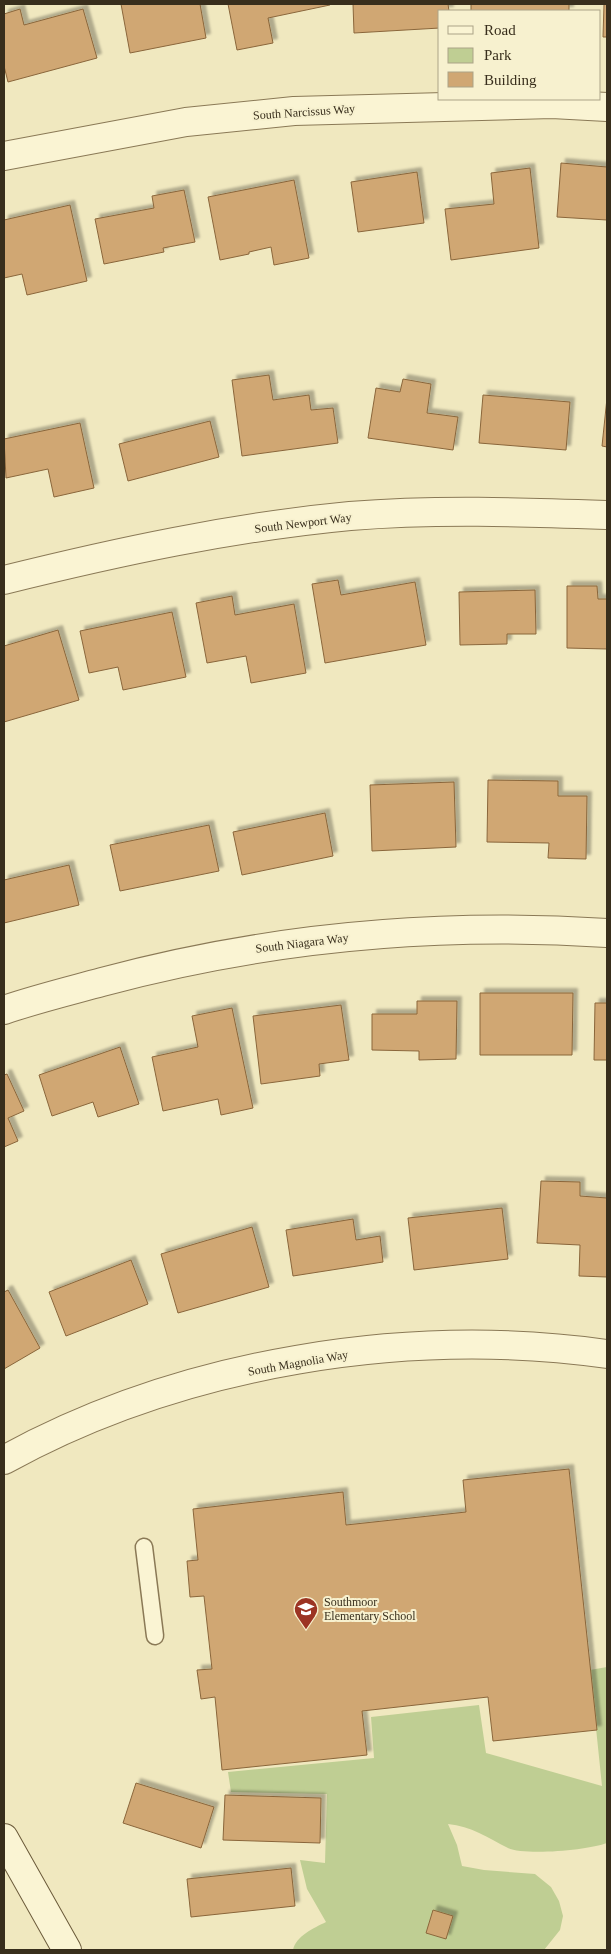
<svg xmlns="http://www.w3.org/2000/svg" width="611" height="1954" font-family="'Times New Roman',serif">
  <style>
    .green { fill: #bfce93 }
    .building { fill: #d0a773; stroke: #8a663b; filter: url(#shadow) }
    .lines { fill: none; stroke-linecap: round; stroke-linejoin: round }
    .service-casing { stroke: #8a7956; stroke-width: 19 }
    .minor-casing { stroke: #8a7956; stroke-width: 30 }
    .secondary-casing { stroke: #6b5a3a; stroke-width: 30 }
    .service { stroke: #faf4d3; stroke-width: 16 }
    .minor { stroke: #faf4d3; stroke-width: 28 }
    .secondary { stroke: #faf4d3; stroke-width: 28 }
    .labels { text-anchor: middle; stroke-width: 4; stroke-linejoin: round; paint-order: stroke }
    .street-label { font-size: 12px; fill: #382e1c; stroke: #f7f1cf }
    .poi-label { font-size: 12px; fill: #382e1c; stroke: #f7f1cf; text-anchor: start }
  </style>
  <defs>
    <filter id="shadow"><feDropShadow dx="4.5" dy="-4.5" stdDeviation="1" flood-color="#0004"/></filter>
  </defs>
  <rect width="100%" height="100%" fill="#f0e8bf"/>
  <!-- green -->
  <path class="green" d="M607,1667V1843C589,1850 525,1856 508,1848C488,1838 471,1826 448,1824L457,1845L462,1866L484,1870L535,1874L551,1887L559,1901L563,1916L560,1930L544,1950H293C296,1936 314,1928 326,1922L307,1889L300,1860L325,1863L327,1794L231,1792L228,1772L374,1758L371,1717L479,1705L486,1753L602,1786L590,1670Z"/>
  <!-- building -->
  <g class="building">
    <polygon points="121,4 200,4 206,38 130,53"/>
    <polygon points="228,4 330,4 330,5 268,18 273,43 237,50"/>
    <polygon points="353,4 448,4 449,11 440,11 440,28 354,33"/>
    <rect x="471" y="4" width="98" height="7"/>
    <polygon points="604,4 607,4 607,37 603,37"/>
    <polygon points="20,9 24,25 83,9 97,58 8,82 4,66 4,14"/>
    <polygon points="561,163 607,167 607,220 557,217"/>
    <polygon points="530,168 539,248 451,260 445,209 494,204 491,173"/>
    <polygon points="417,172 424,223 358,232 351,182"/>
    <polygon points="294,180 309,258 274,265 271,247 249,252 249,254 220,260 208,197"/>
    <polygon points="184,190 195,242 163,248 164,252 104,264 95,219 154,208 152,196"/>
    <polygon points="70,205 87,281 27,295 22,274 4,278 4,220"/>
    <polygon points="269,375 273,400 309,395 311,410 333,408 338,443 242,456 232,380"/>
    <polygon points="403,379 431,384 427,413 458,417 453,450 368,438 376,388 400,392"/>
    <polygon points="483,395 570,402 566,450 479,443"/>
    <polygon points="607,398 607,447 602,446"/>
    <polygon points="210,421 219,457 128,481 119,444"/>
    <polygon points="80,423 94,488 54,497 48,469 6,478 4,439"/>
    <polygon points="338,580 341,595 415,582 426,645 325,663 312,584"/>
    <polygon points="567,586 597,586 598,599 607,599 607,649 567,648"/>
    <polygon points="535,590 536,634 507,634 507,644 460,645 459,592"/>
    <polygon points="232,596 235,615 294,604 306,673 251,683 246,656 207,663 196,603"/>
    <polygon points="172,612 186,677 123,690 118,667 89,673 80,631"/>
    <polygon points="58,630 79,700 4,722 4,646"/>
    <polygon points="488,780 558,781 558,796 587,796 586,859 548,858 549,843 487,842"/>
    <polygon points="454,782 456,847 372,851 370,785"/>
    <polygon points="325,813 333,856 242,875 233,832"/>
    <polygon points="209,825 219,871 120,891 110,845"/>
    <polygon points="69,865 79,905 4,923 4,880"/>
    <polygon points="480,993 573,993 572,1055 480,1055"/>
    <polygon points="417,1001 457,1001 456,1059 419,1060 419,1051 372,1050 372,1014 417,1014"/>
    <polygon points="595,1003 607,1003 607,1060 594,1060"/>
    <polygon points="341,1005 349,1060 319,1064 320,1076 261,1084 253,1016"/>
    <polygon points="232,1008 253,1108 221,1115 218,1099 163,1111 152,1057 198,1047 192,1016"/>
    <polygon points="120,1047 139,1104 98,1117 93,1102 52,1116 39,1075"/>
    <polygon points="7,1074 24,1111 8,1118 18,1141 4,1147 4,1075"/>
    <polygon points="541,1181 580,1182 580,1196 607,1198 607,1277 579,1276 580,1245 537,1243"/>
    <polygon points="502,1208 508,1259 414,1270 408,1218"/>
    <polygon points="353,1219 356,1240 380,1236 383,1262 293,1276 286,1230"/>
    <polygon points="252,1227 269,1287 178,1313 161,1254"/>
    <polygon points="131,1260 148,1304 66,1336 49,1292"/>
    <polygon points="8,1290 40,1348 4,1369 4,1292"/>
    <polygon points="569,1469 597,1730 493,1741 488,1697 362,1711 367,1755 222,1770 215,1697 201,1699 197,1670 212,1669 204,1596 190,1597 187,1561 198,1560 193,1509 343,1492 346,1525 466,1512 463,1480"/>
    <polygon points="136,1783 214,1807 201,1848 123,1823"/>
    <polygon points="225,1795 321,1798 320,1843 223,1840"/>
    <polygon points="291,1868 295,1906 191,1917 187,1879"/>
    <polygon points="433,1910 453,1916 446,1939 426,1933"/>
  </g>
  <g class="lines">
    <!-- service casing -->
    <g class="service-casing">
      <polyline id="service" points="144,1547 155,1636"/>
    </g>
    <!-- minor casing -->
    <g class="minor-casing">
      <g id="minor">
        <polyline points="4,156 186,122 294,111 552,104 607,107"/>
        <path d="M4,580C117,552 233,527 350,516C436,509 521,512 607,515"/>
        <path d="M4,1010C36,999 69,991 102,982C266,938 437,922 607,933"/>
        <path d="M4,1460C182,1362 407,1326 607,1354"/>
      </g>
    </g>
    <!-- secondary casing -->
    <g class="secondary-casing">
      <polyline id="secondary" points="4,1838 67,1950"/>
    </g>
    <!-- service -->
    <use href="#service" class="service"/>
    <!-- minor -->
    <use href="#minor" class="minor"/>
    <!-- secondary -->
    <use href="#secondary" class="secondary"/>
  </g>
  <!-- icons -->
  <defs>
    <g id="school-pin" transform="scale(1.25)"><path d="M0 17L-7.5 6A9.5 9.5 0 1 1 7.5 6Z" fill="#9c3423" stroke="#f7f1cf"/><path d="M0-5L7-2L0 1L-7-2ZM-4 1L0 2.5L4 1V4Q0 6-4 4Z" fill="#fff"/></g>
  </defs>
  <g fill-rule="evenodd">
    <use href="#school-pin" x="306" y="1609"/>
  </g>
  <g class="labels">
    <!-- street labels -->
    <g class="street-label">
      <text transform="translate(304 112) rotate(-4)" y="4">South Narcissus Way</text>
      <text transform="translate(303 523) rotate(-7)" y="4">South Newport Way</text>
      <text transform="translate(302 943) rotate(-7)" y="4">South Niagara Way</text>
      <text transform="translate(298 1363) rotate(-10)" y="4">South Magnolia Way</text>
    </g>
    <!-- poi labels -->
    <g class="poi-label">
      <text x="324" y="1606">Southmoor<tspan x="324" dy="14">Elementary School</tspan></text>
    </g>
  </g>
  <!-- border -->
  <rect width="611" height="1954" fill="none" stroke="#382e1c" stroke-width="10"/>
  <!-- legend -->
  <rect x="438" y="10" width="162" height="90" fill="#f7f1cf" stroke="#aba387"/>
  <rect x="448" y="26" width="25" height="8" fill="#faf4d3" stroke="#aba387"/>
  <text x="484" y="35" font-size="15" fill="#382e1c">Road</text>
  <rect x="448" y="48" width="25" height="15" fill="#bfce93" stroke="#aba387"/>
  <text x="484" y="60" font-size="15" fill="#382e1c">Park</text>
  <rect x="448" y="72" width="25" height="15" fill="#d0a773" stroke="#aba387"/>
  <text x="484" y="85" font-size="15" fill="#382e1c">Building</text>
</svg>
